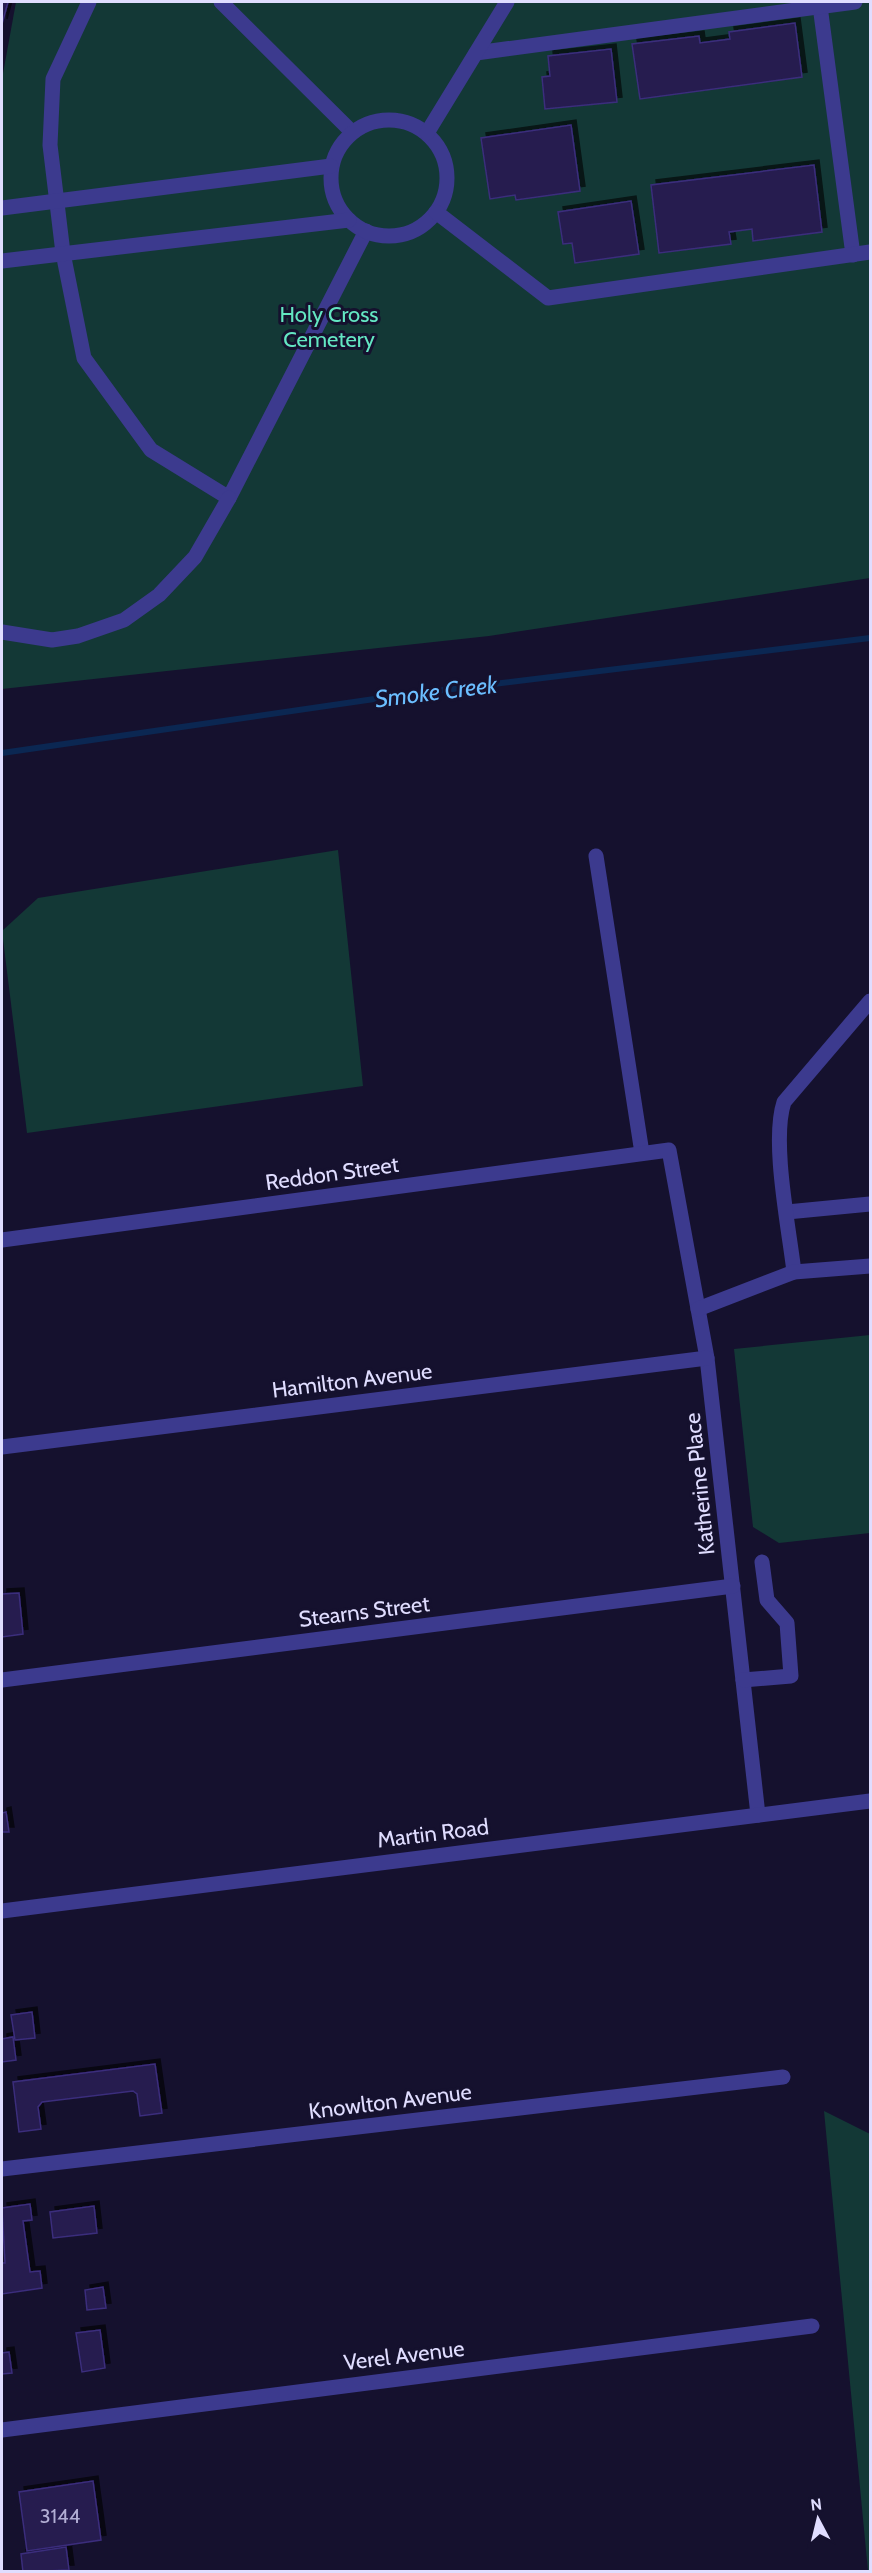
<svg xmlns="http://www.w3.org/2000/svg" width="872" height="2573" font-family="Cabin,sans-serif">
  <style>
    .green { fill: #133836 }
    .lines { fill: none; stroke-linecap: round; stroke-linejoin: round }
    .stream { stroke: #0b2752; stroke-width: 6 }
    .building { fill: #251c4f; stroke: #3b2d7c; stroke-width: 1.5; filter: url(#shadow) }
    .minor { stroke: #3c3a8e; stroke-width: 15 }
    .labels { text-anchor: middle; stroke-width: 6; stroke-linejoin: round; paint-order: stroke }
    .number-label { font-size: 20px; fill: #b1add3 }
    .park-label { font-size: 22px; fill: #63e6c2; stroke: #15112e }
    .street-label { font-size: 22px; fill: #e0ddff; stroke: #15112e }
    .water-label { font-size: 24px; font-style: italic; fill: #6bbeff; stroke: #15112e }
  </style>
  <defs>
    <filter id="shadow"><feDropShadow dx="5" dy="-5" stdDeviation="0" flood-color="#0009"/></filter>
  </defs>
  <rect width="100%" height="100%" fill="#15112e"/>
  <!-- green -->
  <g class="green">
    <polygon points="16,2 870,2 870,578 489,636 2,689 2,79"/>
    <polygon points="338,850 363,1086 27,1133 2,931 38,898"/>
    <polygon points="870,1335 870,1533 779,1543 753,1527 734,1349"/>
    <polygon points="824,2111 870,2134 870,2571 868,2571"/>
  </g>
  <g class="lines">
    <!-- stream -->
    <polyline class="stream" points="2,753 395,696 870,638"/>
  </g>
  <!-- building -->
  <g class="building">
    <polygon points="2,2 8,2 2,24"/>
    <polygon points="795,23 802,77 640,99 632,44 699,36 700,43 730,39 729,32"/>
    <polygon points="611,49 617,102 545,109 542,77 550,76 548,56"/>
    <polygon points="571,125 580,191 516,200 515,195 490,199 481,138"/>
    <polygon points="814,165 822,232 753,241 752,229 729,232 731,244 659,253 651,185"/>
    <polygon points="631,201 639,254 575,263 572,243 563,244 558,212"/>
    <polygon points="19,1593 23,1634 2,1637 2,1594"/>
    <polygon points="6,1812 9,1832 2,1832 2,1813"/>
    <polygon points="32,2012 35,2038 15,2040 11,2015"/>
    <polygon points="13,2037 16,2060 2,2062 2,2039"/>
    <polygon points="155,2064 162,2113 140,2116 137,2094 133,2091 42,2102 38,2107 41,2129 19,2132 13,2082"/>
    <polygon points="30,2204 32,2220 23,2221 30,2272 40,2271 42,2288 2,2294 2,2263 5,2263 2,2208"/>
    <polygon points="94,2206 97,2233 53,2238 50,2212"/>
    <polygon points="103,2287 106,2308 87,2310 85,2290"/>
    <polygon points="100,2330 105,2368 82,2372 76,2333"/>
    <polygon points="9,2352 12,2373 2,2374 2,2353"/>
    <polygon points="93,2481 101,2540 27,2551 19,2492"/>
    <polygon points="66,2547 69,2570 23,2572 21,2554"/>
  </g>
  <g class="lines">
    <!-- minor -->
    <g class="minor">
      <polyline points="89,2 53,79 50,145 63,253 84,358 151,450 229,498 366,231"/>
      <polyline points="221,2 352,132"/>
      <polyline points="820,6 853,255"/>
      <polyline points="476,53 855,2"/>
      <circle cx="389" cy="178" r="58"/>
      <polyline points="427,133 507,2"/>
      <polyline points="2,208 331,166"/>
      <polyline points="436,212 548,298 870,252"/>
      <polyline points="2,261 349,220"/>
      <polyline points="2,632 52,640 78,636 124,620 159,595 195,557 229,498"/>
      <polyline points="596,856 642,1153"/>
      <polyline points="787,1212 870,1204"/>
      <polyline points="2,1240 669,1150 707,1358 758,1815"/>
      <path d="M794,1272C789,1228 771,1141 784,1102L870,1001"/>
      <polyline points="698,1309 794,1272 870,1266"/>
      <polyline points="2,1447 707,1358"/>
      <polyline points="2,1680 733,1586"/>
      <polyline points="743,1680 791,1676 787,1623 767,1600 762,1562"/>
      <polyline points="2,1911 870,1801"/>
      <polyline points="2,2169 783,2077"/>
      <polyline points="2,2430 812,2326"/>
    </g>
  </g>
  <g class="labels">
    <!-- number labels -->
    <g class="number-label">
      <text x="60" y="2523">3144</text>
    </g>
    <!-- park labels -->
    <g class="park-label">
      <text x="329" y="322">Holy Cross<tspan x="329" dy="25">Cemetery</tspan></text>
    </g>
    <!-- street labels -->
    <g class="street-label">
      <text transform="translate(332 1173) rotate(-8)" y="8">Reddon Street</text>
      <text transform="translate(352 1380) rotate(-7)" y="8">Hamilton Avenue</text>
      <text transform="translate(699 1484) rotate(-96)" y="8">Katherine Place</text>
      <text transform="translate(364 1611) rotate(-7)" y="8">Stearns Street</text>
      <text transform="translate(433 1833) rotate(-7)" y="8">Martin Road</text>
      <text transform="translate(390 2101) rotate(-7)" y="8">Knowlton Avenue</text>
      <text transform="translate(404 2355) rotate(-7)" y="8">Verel Avenue</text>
    </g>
    <!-- water labels -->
    <g class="water-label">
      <text transform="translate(436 692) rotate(-7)" y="8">Smoke Creek</text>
    </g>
  </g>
  <!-- border -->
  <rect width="872" height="2573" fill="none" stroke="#e0ddff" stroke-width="6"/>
  <!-- north arrow -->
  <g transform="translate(818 2519) rotate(353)" stroke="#15112e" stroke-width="4.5" paint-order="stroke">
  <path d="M0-4.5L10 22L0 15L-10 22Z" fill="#e0ddff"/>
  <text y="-9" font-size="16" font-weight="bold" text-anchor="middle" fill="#e0ddff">N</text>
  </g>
</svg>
